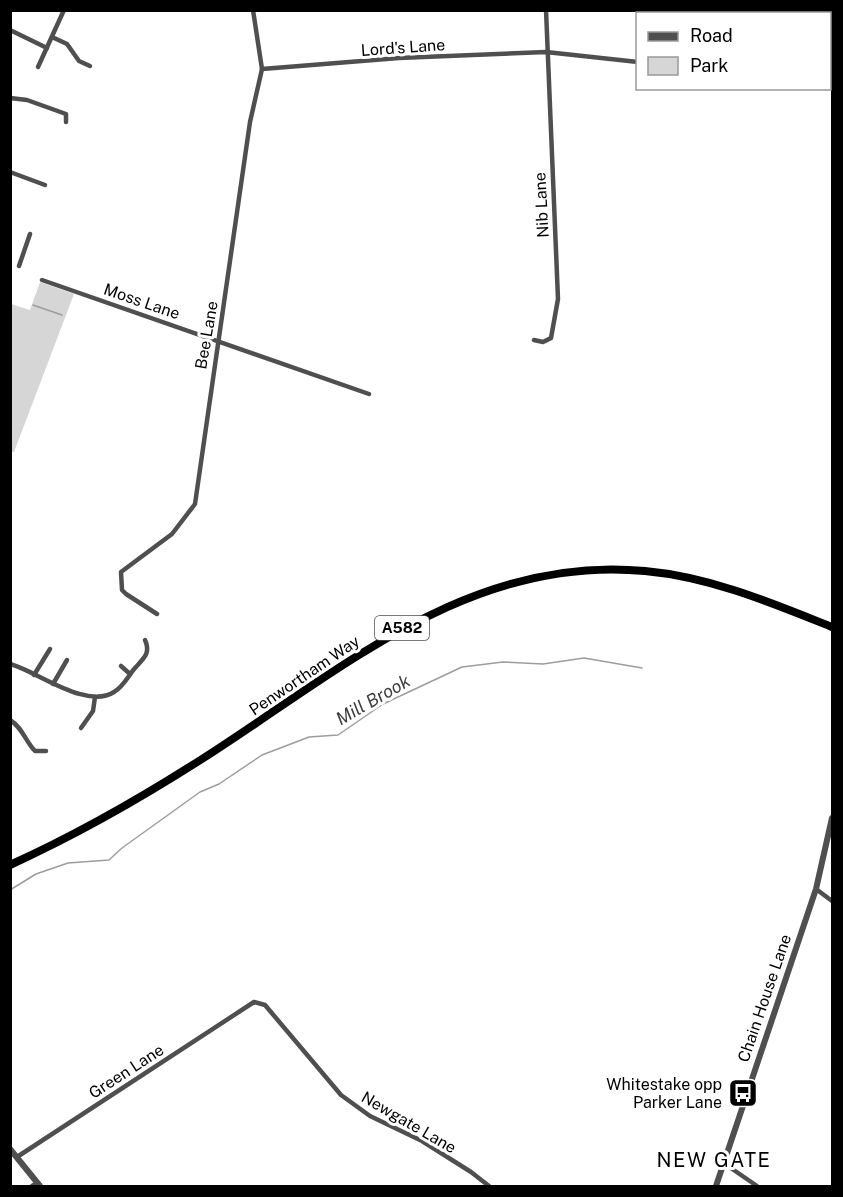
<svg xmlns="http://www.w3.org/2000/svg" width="843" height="1197" font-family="'Public Sans',sans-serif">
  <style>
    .green { fill: #d6d6d6 }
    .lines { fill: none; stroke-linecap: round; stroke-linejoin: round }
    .stream { stroke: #9d9d9d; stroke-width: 1.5 }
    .minor { stroke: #4f4f4f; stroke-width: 4.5 }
    .tertiary { stroke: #4f4f4f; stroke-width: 6 }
    .trunk { stroke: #000; stroke-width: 8 }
    .labels { text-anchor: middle; stroke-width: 6; stroke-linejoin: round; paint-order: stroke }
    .shield { fill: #fff; stroke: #4c4c4c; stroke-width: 1.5 }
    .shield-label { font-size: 15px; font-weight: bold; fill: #000 }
    .street-label { font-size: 16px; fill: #000; stroke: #fff }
    .poi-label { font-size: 16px; fill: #000; stroke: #fff; text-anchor: end }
    .water-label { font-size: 18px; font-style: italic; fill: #3e3e3e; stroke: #fff }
    .quarter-label { font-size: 20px; letter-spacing: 1.5px; fill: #000; stroke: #fff }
  </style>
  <rect width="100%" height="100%" fill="#fff"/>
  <!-- green -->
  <polygon class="green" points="40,282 74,294 14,452 10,451 11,304 30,310"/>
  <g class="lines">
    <!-- stream -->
    <g class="stream">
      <polyline points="33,305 62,315"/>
      <polyline points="10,890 36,874 68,863 109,860 122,848 200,792 219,784 262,755 309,737 338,735 383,704 462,667 503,662 543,664 584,658 642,668"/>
    </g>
    <!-- minor -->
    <g class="minor">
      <polyline points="10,30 47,48"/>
      <polyline points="52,37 67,44 79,61 90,66"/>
      <polyline points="38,67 64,10"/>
      <polyline points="262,69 399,58 546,52 638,62"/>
      <polyline points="10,98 27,100 66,114 66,122"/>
      <polyline points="10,172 45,185"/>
      <polyline points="19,266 30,234"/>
      <polyline points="42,280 369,394"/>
      <polyline points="534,340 543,342 551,338 558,299 546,10"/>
      <polyline points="157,614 126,594 122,590 121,572 172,534 195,504 250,122 262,69 253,10"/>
      <path d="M10,664C37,671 86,710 114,692C124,686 128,676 135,668C144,658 151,653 145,640"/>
      <polyline points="121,666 130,674"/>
      <polyline points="34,675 50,649"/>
      <polyline points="53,684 67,660"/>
      <path d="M10,720C23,728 25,741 35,751H46"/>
      <polyline points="81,728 93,711 95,697"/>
      <polyline points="816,889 832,901"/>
      <polyline points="17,1157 254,1002 265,1005 341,1095 370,1116 422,1141 471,1172 489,1186"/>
      <polyline points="725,1164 757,1186"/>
      <polyline points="32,1186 37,1183"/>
    </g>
    <!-- tertiary -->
    <g class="tertiary">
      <polyline points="10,1149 40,1186"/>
      <polyline points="716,1186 816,889 832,818"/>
    </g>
    <!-- trunk -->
    <path class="trunk" d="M10,865C76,835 141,798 202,759C340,671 470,554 645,571C711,577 772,603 832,627"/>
  </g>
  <!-- icons -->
  <defs>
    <g id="bus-square" transform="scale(1.5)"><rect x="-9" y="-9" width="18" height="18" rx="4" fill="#000" stroke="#fff"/><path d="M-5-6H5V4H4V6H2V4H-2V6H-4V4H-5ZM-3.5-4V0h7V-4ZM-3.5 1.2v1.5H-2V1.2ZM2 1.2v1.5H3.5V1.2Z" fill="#fff"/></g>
  </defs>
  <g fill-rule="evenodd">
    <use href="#bus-square" x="743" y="1093"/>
  </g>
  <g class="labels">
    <!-- shield labels -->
    <rect class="shield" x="375" y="616" width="54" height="24" rx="4.5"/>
    <g class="shield-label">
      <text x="402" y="633">A582</text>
    </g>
    <!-- street labels -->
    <g class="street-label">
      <text transform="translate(403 47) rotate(-4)" y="6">Lord's Lane</text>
      <text transform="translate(541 205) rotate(-93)" y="6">Nib Lane</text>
      <text transform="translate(142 301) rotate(19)" y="6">Moss Lane</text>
      <text transform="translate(206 335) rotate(-80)" y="6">Bee Lane</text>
      <text transform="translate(304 675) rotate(-34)" y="6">Penwortham Way</text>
      <text transform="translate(764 998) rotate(-71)" y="6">Chain House Lane</text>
      <text transform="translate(126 1071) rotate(-33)" y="6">Green Lane</text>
      <text transform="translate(409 1122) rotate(30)" y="6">Newgate Lane</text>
    </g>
    <!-- poi labels -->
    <g class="poi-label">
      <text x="722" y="1090">Whitestake opp<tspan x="722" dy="18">Parker Lane</tspan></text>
    </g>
    <!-- water labels -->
    <g class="water-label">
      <text transform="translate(373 700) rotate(-30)" y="6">Mill Brook</text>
    </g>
    <!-- quarter labels -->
    <g class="quarter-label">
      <text x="714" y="1167">NEW GATE</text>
    </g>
  </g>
  <!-- border -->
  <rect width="843" height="1197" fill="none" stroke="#000000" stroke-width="24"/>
  <!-- legend -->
  <rect x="636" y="12" width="195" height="78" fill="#ffffff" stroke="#999999" stroke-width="1.5"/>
  <rect x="648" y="32" width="30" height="9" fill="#4f4f4f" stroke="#999999" stroke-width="1.5"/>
  <text x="690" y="42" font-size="18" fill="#000000">Road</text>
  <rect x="648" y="57" width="30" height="18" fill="#d6d6d6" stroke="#999999" stroke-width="1.5"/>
  <text x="690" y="72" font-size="18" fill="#000000">Park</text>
</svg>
